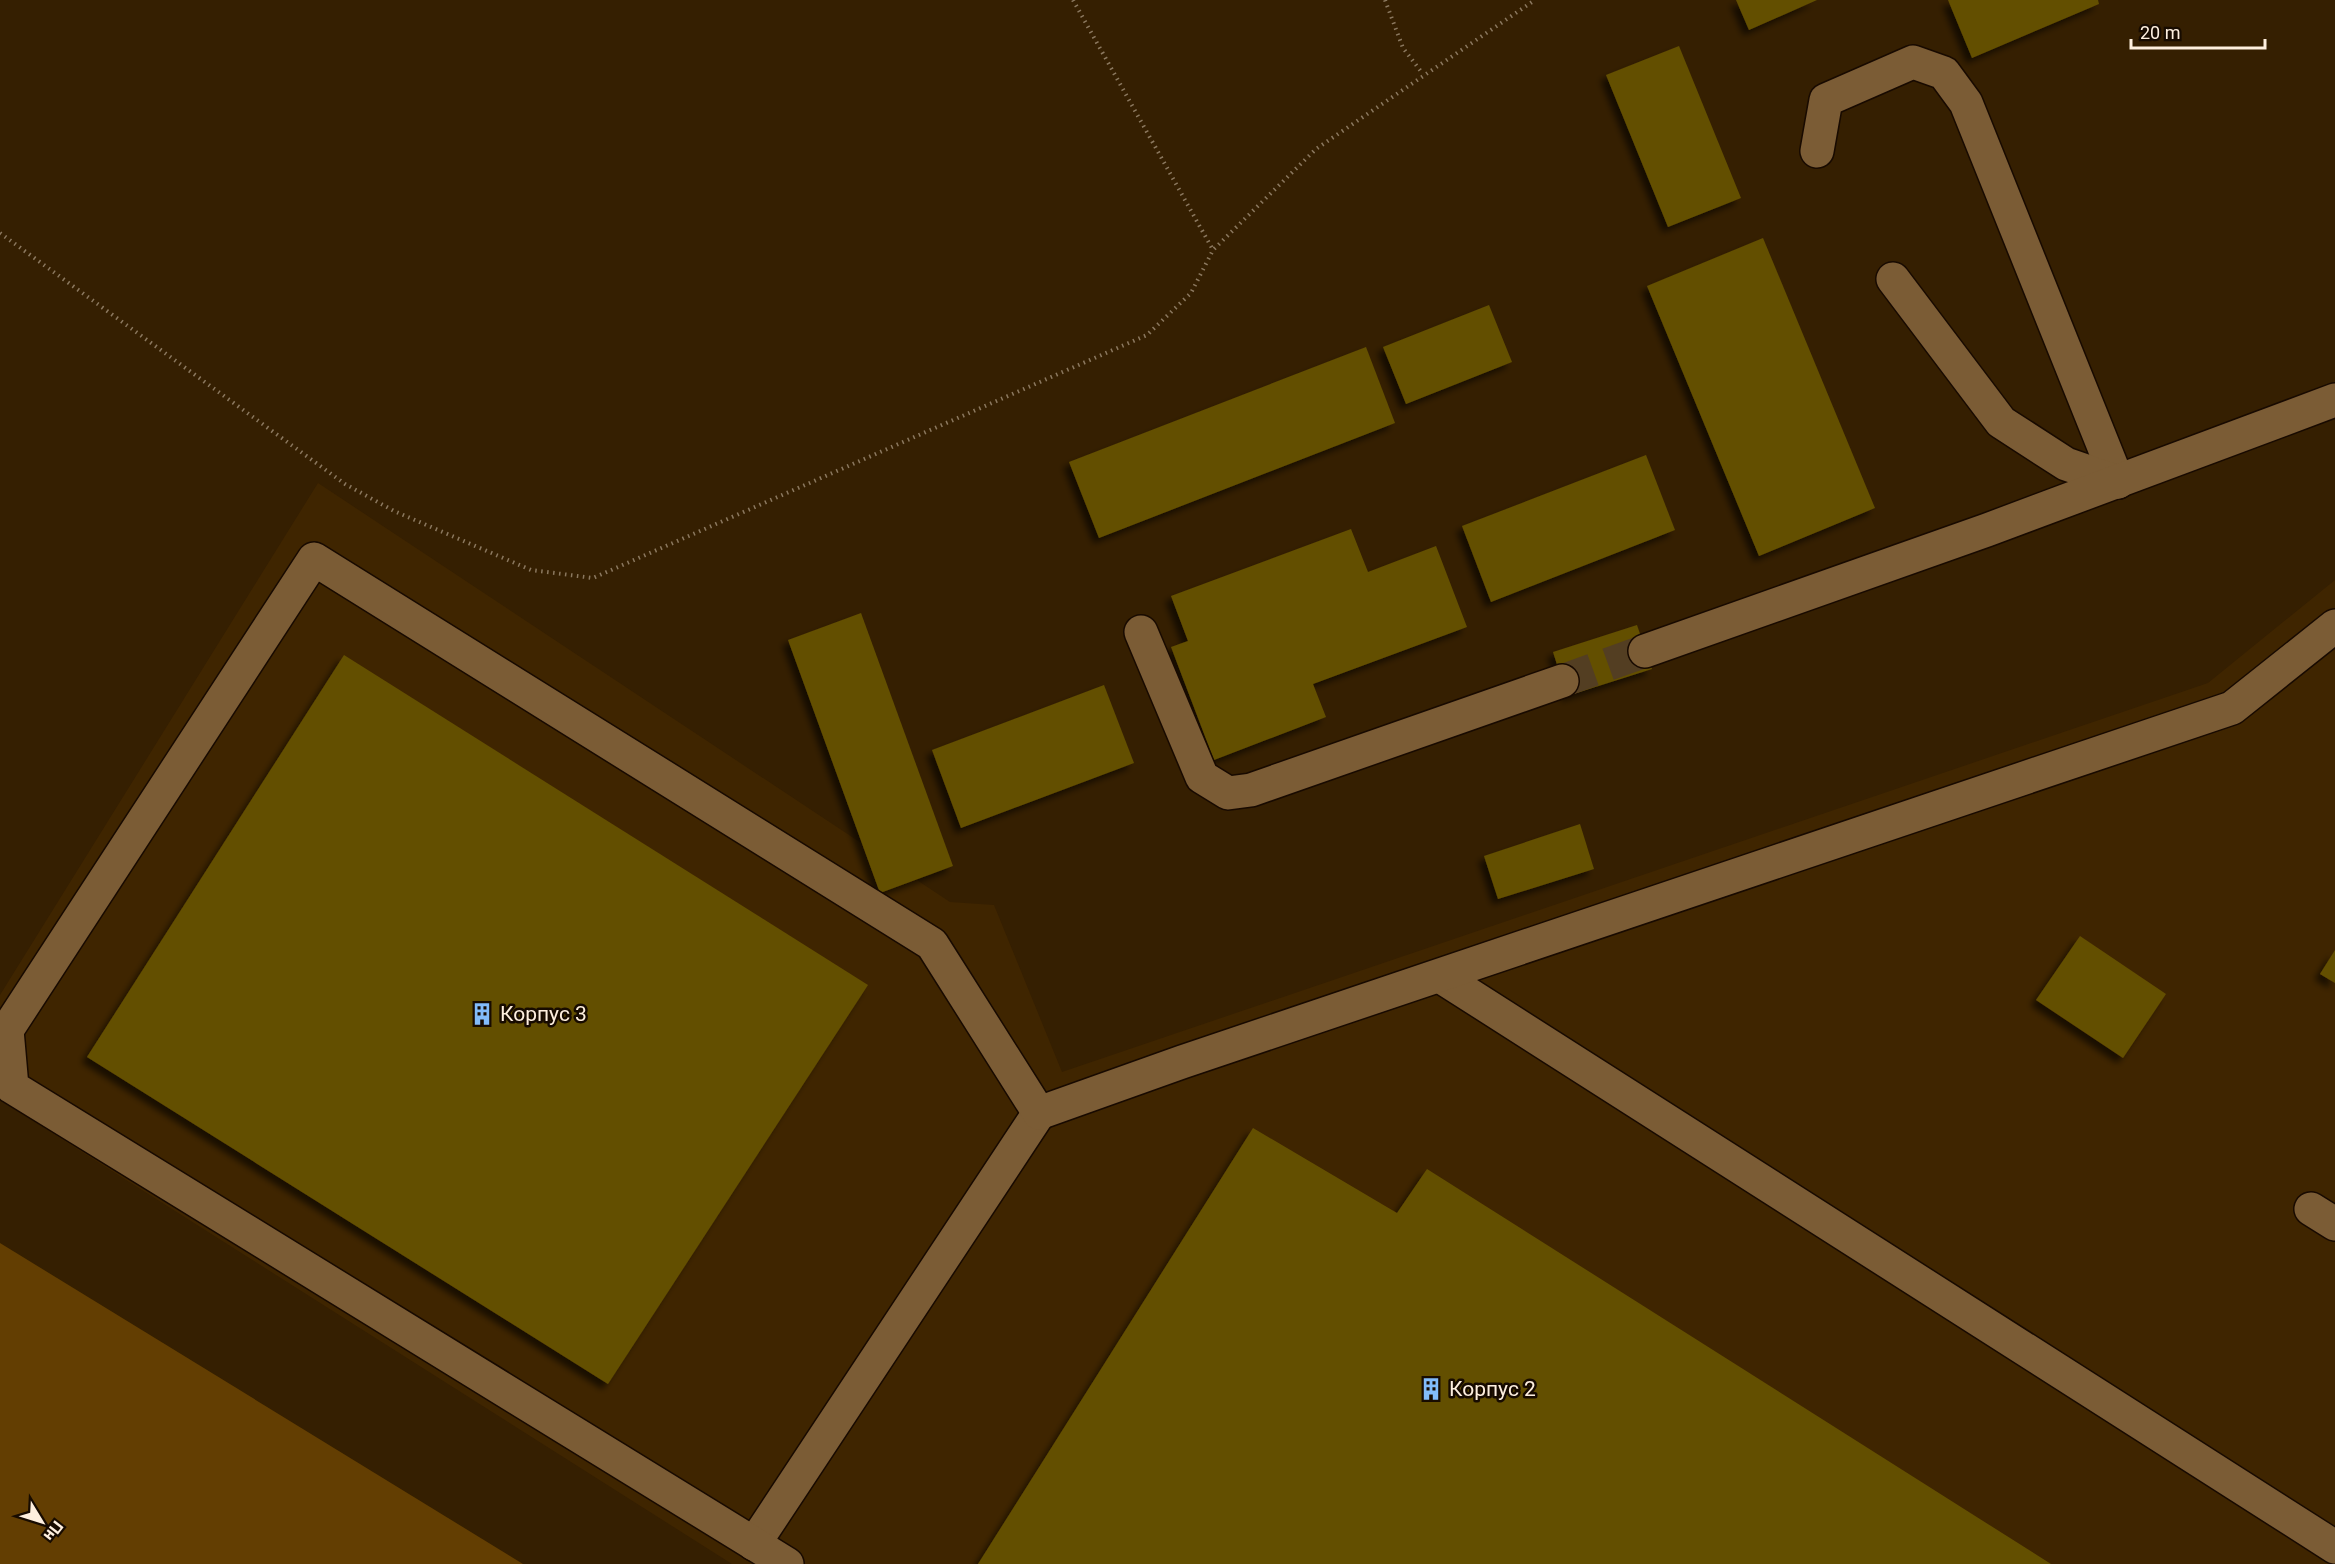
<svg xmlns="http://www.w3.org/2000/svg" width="2335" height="1564" font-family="Roboto,sans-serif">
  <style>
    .built { fill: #3f2500 }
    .green { fill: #633e02 }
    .building { fill: #634f01; filter: url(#shadow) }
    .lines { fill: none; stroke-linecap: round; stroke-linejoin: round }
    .minor-tunnel { stroke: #533e22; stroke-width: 33; stroke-dasharray: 33 16; stroke-linecap: butt }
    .minor-casing { stroke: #180a00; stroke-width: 36 }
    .path { stroke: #8b785f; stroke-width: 4; stroke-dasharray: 1.5 4.5; stroke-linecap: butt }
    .minor { stroke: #7b5c35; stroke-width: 33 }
    .labels { text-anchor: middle; stroke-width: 5; stroke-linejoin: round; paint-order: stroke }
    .poi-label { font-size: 21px; fill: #feefde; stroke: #170b00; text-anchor: start }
  </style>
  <defs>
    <filter id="shadow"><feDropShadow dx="-5.5" dy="5.5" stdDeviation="3" flood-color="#0009"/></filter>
  </defs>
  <rect width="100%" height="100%" fill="#351f01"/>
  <!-- built -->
  <polygon class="built" points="318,483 950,902 994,905 1062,1072 2208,683 2335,580 2335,1564 732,1564 0,1100 0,995"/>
  <!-- green -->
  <polygon class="green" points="0,1243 523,1564 0,1564"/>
  <!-- building -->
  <g class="building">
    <polygon points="1736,0 1817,0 1749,30"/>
    <polygon points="1948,0 2098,0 2099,4 1972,58"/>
    <polygon points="1679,46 1741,198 1668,227 1606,75"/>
    <polygon points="1763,238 1875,508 1759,556 1647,286"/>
    <polygon points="1489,305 1512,362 1406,404 1383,347"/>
    <polygon points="1366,347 1395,423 1099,538 1069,462"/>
    <polygon points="1646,455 1675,530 1491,602 1462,526"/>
    <polygon points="1351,529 1368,572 1436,546 1467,627 1313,684 1326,717 1214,760 1171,647 1188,641 1171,596"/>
    <polygon points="861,613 953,866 880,893 788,640"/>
    <polygon points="1637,625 1652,669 1567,696 1553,652"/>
    <polygon points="344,655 868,985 608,1384 87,1057"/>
    <polygon points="1104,685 1134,763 961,828 932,750"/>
    <polygon points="1580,824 1594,869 1498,899 1484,856"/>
    <polygon points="2080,936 2166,994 2123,1058 2036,1000"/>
    <polygon points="2335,950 2335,983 2320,974"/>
    <polygon points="1253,1128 1397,1213 1427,1169 2051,1564 978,1564"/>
  </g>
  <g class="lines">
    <!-- minor-tunnel -->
    <polyline class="minor-tunnel" points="1562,681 1645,651"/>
    <!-- minor casing -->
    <g class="minor-casing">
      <g id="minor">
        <polyline points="1817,151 1826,100 1913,62 1944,73 1966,103 2118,482"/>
        <polyline points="1893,279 2001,422 2066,464 2118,482"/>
        <polyline points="1141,632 1202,777 1228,793 1251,790 1562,681"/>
        <polyline points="1645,651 1987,530 2335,400"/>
        <polyline points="1440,976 2335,1547"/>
        <polyline points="2311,1209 2335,1224"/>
        <polyline points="754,1544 1039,1113"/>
        <polyline points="787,1564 12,1087 7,1030 314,559 932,944 1039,1113 1182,1062 2232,708 2335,626"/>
      </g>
    </g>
    <!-- path -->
    <g class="path">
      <polyline points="1073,0 1213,250"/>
      <polyline points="1385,0 1403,48 1423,74"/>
      <polyline points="0,233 345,484 394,511 531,570 593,578 1147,335 1191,293 1213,250 1316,149 1535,0"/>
    </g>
    <!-- minor -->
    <use href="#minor" class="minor"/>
  </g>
  <!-- icons -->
  <defs>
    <g id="building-bare" transform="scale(1.8)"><path d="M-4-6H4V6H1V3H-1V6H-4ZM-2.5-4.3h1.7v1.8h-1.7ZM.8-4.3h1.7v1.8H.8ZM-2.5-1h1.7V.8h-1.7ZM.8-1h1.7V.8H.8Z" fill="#82bcfa" stroke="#170b00" stroke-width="2.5" paint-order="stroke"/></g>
  </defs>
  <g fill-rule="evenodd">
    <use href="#building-bare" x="482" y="1014"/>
    <use href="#building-bare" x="1431" y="1389"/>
  </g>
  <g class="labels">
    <!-- poi labels -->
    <g class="poi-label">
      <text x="500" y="1021">Корпус 3</text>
      <text x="1449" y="1396">Корпус 2</text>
    </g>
  </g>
  <!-- north arrow -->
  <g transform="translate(42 1522) rotate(128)" stroke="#170b00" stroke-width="4.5" paint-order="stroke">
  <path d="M0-4.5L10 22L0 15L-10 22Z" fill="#feefde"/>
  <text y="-9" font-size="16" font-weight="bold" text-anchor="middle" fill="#feefde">Пн</text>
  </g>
  <!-- scale -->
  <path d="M2131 39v9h134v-9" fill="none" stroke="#feefde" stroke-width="3"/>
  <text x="2140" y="39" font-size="18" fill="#feefde" stroke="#170b00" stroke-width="4.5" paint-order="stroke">20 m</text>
</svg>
